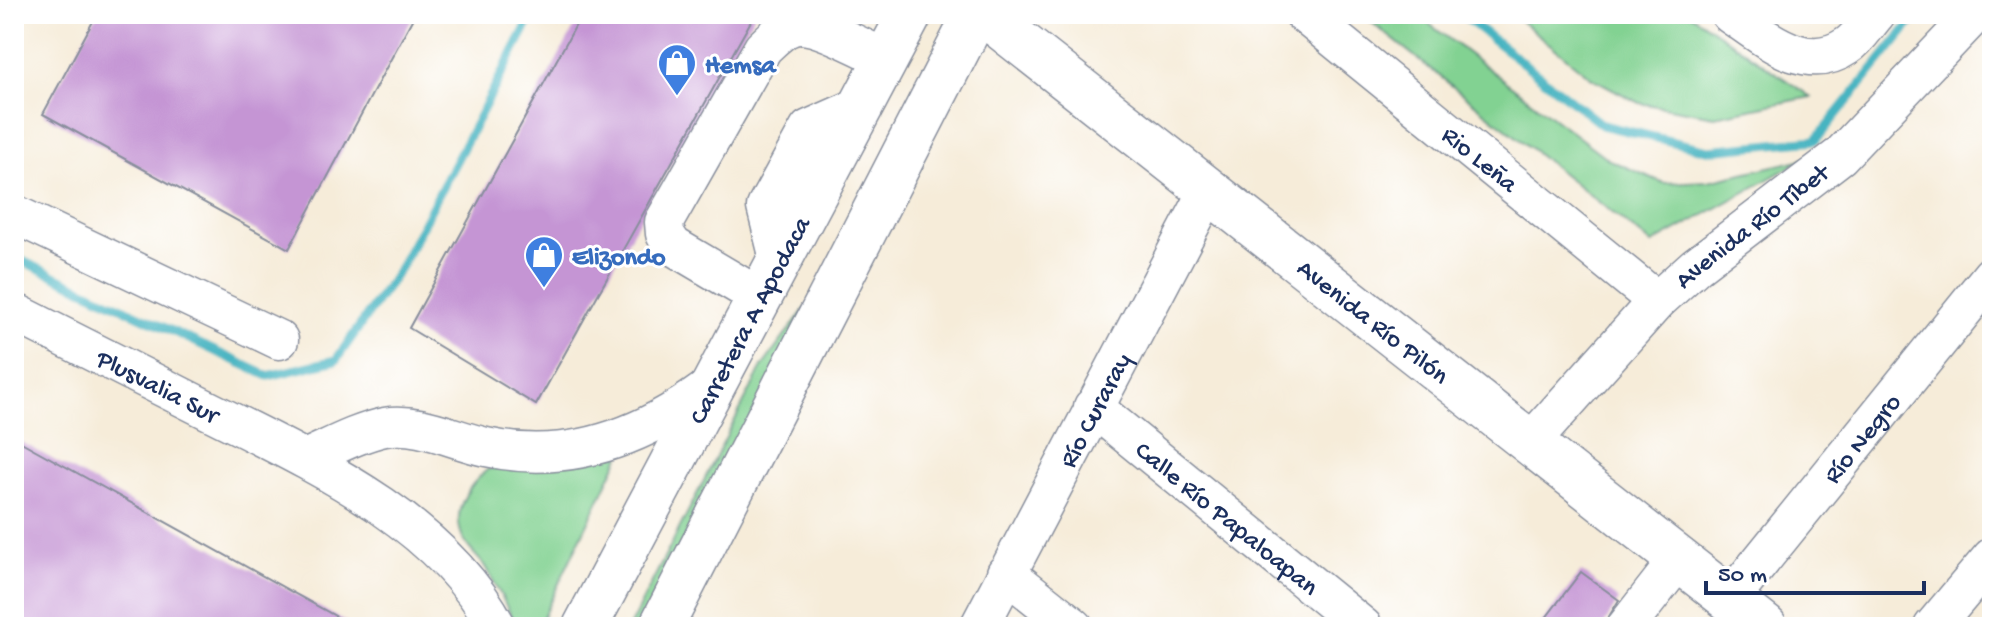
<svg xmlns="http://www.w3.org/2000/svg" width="2006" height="641" font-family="'Gochi Hand',sans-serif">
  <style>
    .green { fill: #82d292; stroke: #4e8078; stroke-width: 2 }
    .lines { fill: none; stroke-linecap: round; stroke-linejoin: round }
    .stream { stroke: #46b4c1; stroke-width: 9 }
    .building { fill: #c595d4 }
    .minor-casing { stroke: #888e9c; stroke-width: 41 }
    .major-casing { stroke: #888e9c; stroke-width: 47 }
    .minor { stroke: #fff; stroke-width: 38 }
    .major { stroke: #fff; stroke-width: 44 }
    .labels { text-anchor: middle; stroke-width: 6; stroke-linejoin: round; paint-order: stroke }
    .shop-label { font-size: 26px; font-weight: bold; fill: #366cbe; stroke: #fff; text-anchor: start }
    .street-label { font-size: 26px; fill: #1b2f5e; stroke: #fff }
  </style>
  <rect width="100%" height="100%" fill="#fff"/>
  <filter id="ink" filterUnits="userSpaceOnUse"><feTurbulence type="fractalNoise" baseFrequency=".0125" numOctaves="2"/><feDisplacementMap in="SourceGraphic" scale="16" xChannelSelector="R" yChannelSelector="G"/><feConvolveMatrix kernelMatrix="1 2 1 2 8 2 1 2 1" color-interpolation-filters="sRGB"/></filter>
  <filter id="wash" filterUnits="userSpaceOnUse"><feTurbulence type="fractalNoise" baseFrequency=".006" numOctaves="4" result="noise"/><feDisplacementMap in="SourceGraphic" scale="32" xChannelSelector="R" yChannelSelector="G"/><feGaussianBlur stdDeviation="1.8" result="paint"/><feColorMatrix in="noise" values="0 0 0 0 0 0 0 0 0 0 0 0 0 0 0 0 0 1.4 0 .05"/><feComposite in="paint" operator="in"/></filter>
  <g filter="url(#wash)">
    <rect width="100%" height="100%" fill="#f6ecd9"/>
    <!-- green -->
    <g class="green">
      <polygon points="1361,14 1416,14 1609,160 1664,183 1708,181 1804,159 1652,244"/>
      <polygon points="1512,14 1690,14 1811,97 1715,116 1639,103 1592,78"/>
      <polygon points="806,307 649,627 629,627 762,367"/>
      <path d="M621,454L538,627H516C507,606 496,585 484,565C478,557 469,550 464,540C450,513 467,486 488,469Z"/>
    </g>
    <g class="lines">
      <!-- stream -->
      <g class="stream">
        <polyline points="1461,14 1602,125 1708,150 1816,140 1918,14"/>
        <polyline points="14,257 268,376 336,360 400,268 533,14"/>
      </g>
    </g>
    <g id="blocks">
      <!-- building -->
      <g class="building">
        <polygon points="97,14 415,14 289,249 43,114"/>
        <polygon points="582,14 755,14 536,405 409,328"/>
        <polygon points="14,438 355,627 14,627"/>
        <polygon points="1581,572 1619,600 1605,623 1601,627 1539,627"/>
      </g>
    </g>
  </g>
  <g filter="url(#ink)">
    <use href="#blocks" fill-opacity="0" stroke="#888e9c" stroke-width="2"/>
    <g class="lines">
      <!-- minor casing -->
      <g class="minor-casing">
        <g id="minor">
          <path id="s1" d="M1304,14L1657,301"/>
          <path d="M1730,14C1763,36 1805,75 1847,46C1858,39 1867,24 1876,14"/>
          <polyline points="14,214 279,340"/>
          <polyline points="780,263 766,207 809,129 863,105"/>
          <path d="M761,298L673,246L665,234L664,222L763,48C772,40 781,29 793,26C813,20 866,50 886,59"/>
          <path id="s2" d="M14,312C77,344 141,376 204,408C309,461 440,519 497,627"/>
          <path id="s3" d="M1093,407L1363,627"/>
          <path id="s4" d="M1531,442L1657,301L1696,266L1840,156L1975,14"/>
          <path d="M305,459C330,448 357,433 385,427C418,421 454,440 486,447C571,466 648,435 715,383"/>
          <polyline points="1006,573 1074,627"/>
          <path id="s5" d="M1730,599L1992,275"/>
          <path id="s6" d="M979,627L1208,192"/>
          <polyline points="1626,627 1679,559"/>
          <polyline points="1933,627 1992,557"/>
        </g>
      </g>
      <!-- major casing -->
      <g class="major-casing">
        <g id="major">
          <path id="s7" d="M984,14L1765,627"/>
          <path id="s8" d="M585,627L910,14"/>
          <polyline points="661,627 976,14"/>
        </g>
      </g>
      <!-- minor -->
      <use href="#minor" class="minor"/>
      <!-- major -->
      <use href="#major" class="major"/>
    </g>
  </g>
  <!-- icons -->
  <defs>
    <g id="shop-pin" transform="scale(2)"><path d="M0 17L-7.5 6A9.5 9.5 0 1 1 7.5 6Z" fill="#3f7fe0" stroke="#fff"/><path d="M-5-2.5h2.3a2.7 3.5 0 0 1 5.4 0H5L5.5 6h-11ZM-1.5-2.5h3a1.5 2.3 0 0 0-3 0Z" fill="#fff"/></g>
  </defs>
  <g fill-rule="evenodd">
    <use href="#shop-pin" x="677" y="63"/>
    <use href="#shop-pin" x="544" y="255"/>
  </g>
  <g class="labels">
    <!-- shop labels -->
    <g class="shop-label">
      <text x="705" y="72">Hemsa</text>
      <text x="572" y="264">Elizondo</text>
    </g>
    <!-- street labels -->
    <g class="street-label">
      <text dy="9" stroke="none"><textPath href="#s1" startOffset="228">Rio Leña</textPath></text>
      <text dy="9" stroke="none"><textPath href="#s4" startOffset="310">Avenida Río Tíbet</textPath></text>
      <text dy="9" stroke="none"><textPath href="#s8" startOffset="348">Carretera A Apodaca</textPath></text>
      <text dy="9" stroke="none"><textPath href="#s7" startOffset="496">Avenida Río Pilón</textPath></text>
      <text dy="9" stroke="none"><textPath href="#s2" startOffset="162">Plusvalia Sur</textPath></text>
      <text dy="9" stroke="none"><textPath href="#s6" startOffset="246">Río Curaray</textPath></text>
      <text dy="9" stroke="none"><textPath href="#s5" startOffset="208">Río Negro</textPath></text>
      <text dy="9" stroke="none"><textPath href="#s3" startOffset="174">Calle Río Papaloapan</textPath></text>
    </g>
  </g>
  <!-- margin -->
  <rect width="2006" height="641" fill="none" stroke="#fff" stroke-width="48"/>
  <!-- scale -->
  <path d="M1706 581v12h218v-12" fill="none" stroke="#1b2f5e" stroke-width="4"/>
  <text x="1718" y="581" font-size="24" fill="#1b2f5e" stroke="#ffffff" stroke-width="6" paint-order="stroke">50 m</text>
</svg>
